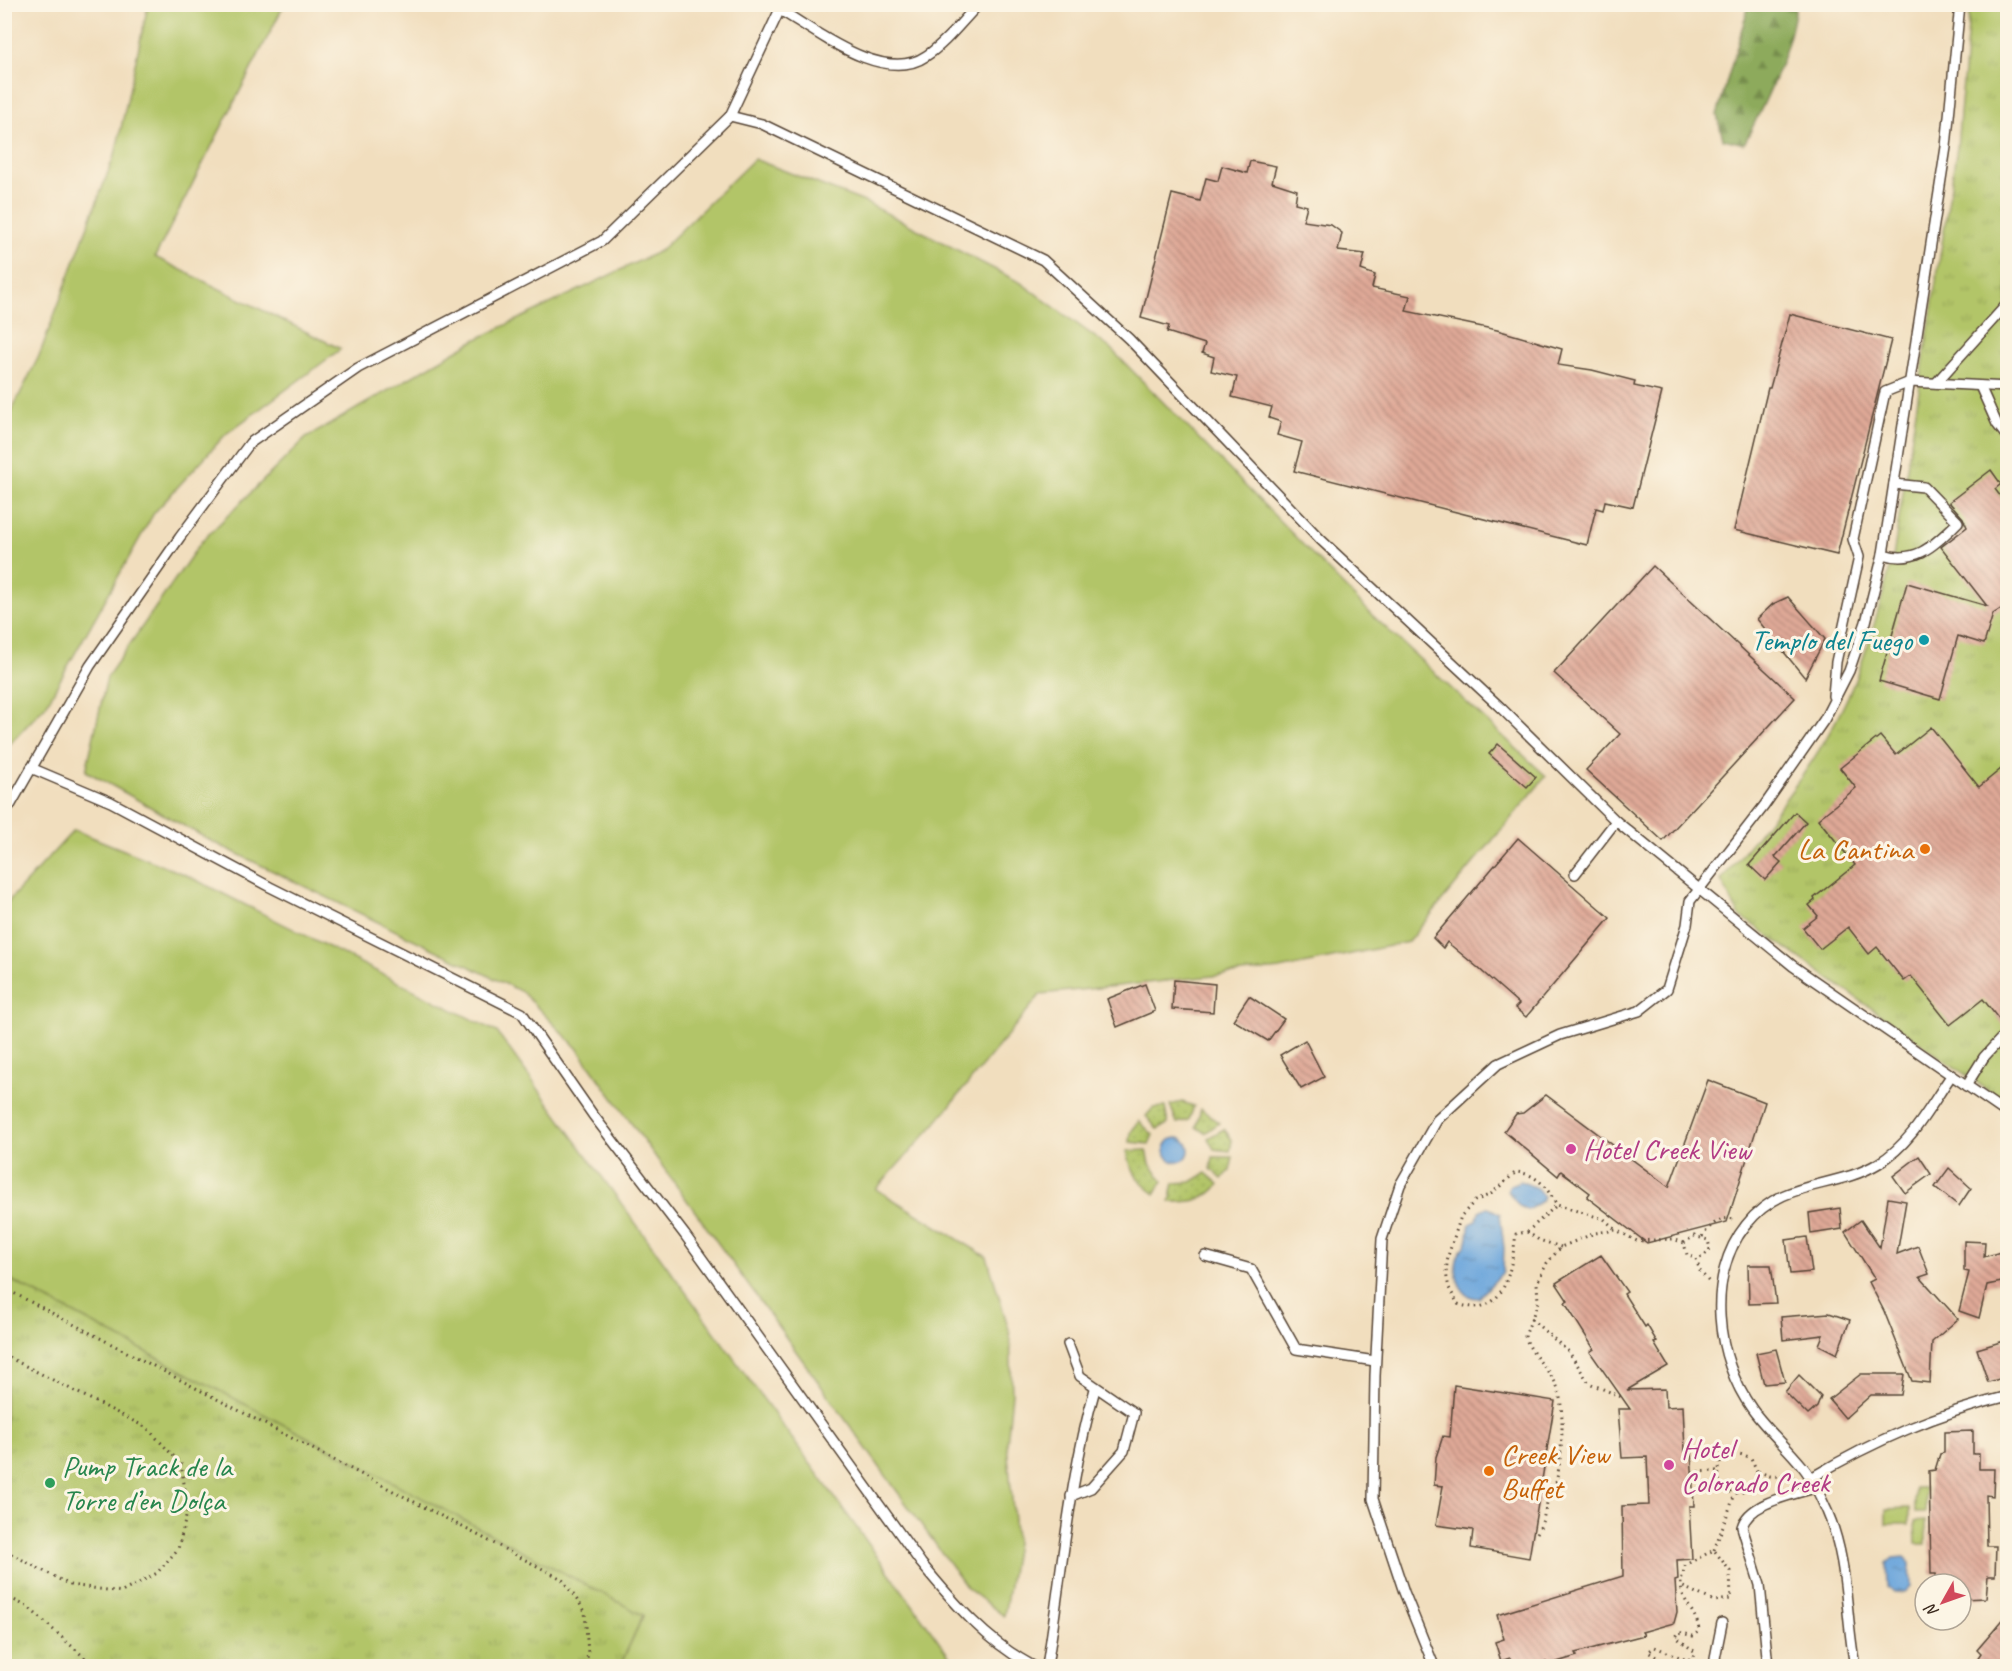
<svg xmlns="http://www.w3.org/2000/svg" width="2012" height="1671" font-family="Caveat,sans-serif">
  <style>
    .grass { fill: #b2c568; stroke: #767843; stroke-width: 1.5 }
    .forest { fill: url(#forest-firs); stroke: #646a3d; stroke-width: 1.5 }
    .park { fill: url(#park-tufts); stroke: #767843; stroke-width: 1.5 }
    .garden { fill: url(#garden-dots); stroke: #767843; stroke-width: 1.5 }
    .water { fill: url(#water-ripples); stroke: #54687d; stroke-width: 1.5 }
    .building { fill: url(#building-back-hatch) }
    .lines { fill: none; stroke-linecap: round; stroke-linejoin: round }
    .lane-casing { stroke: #564536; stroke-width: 12 }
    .path { stroke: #564536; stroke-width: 3; stroke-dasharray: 1.5 4.5; stroke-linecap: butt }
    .lane { stroke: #fff; stroke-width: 9 }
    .culture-dot { fill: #0f9aa8; stroke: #fcf5e5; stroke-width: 2 }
    .food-dot { fill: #e8710a; stroke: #fcf5e5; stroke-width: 2 }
    .hotel-dot { fill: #d1479c; stroke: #fcf5e5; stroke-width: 2 }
    .leisure-dot { fill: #2e9e5b; stroke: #fcf5e5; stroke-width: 2 }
    .labels { text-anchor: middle; stroke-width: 6; stroke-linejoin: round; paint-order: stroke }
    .culture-label { font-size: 30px; fill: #0d838f; stroke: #fcf5e5; text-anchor: end }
    .food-label { font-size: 30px; fill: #c56008; stroke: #fcf5e5; text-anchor: end }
    .hotel-label { font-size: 30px; fill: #b23c85; stroke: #fcf5e5; text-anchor: start }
    .leisure-label { font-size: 30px; fill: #27864d; stroke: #fcf5e5; text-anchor: start }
  </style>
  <defs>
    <pattern id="forest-firs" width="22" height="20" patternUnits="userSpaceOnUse" patternTransform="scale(1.5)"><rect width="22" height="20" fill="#8daa5c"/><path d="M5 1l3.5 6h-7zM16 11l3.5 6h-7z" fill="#748b4b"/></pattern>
    <pattern id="park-tufts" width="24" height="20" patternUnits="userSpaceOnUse" patternTransform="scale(1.5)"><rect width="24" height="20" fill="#b2c568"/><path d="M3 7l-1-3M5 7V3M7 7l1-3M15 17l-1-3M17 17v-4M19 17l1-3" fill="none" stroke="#9aa95a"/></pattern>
    <pattern id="garden-dots" width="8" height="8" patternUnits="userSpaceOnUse" patternTransform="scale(1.5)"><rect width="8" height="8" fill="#b2c568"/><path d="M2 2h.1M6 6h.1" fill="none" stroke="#9aa95a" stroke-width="1.8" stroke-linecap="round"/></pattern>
    <pattern id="water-ripples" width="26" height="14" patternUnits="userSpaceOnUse" patternTransform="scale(1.5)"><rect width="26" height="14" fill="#6ca6dc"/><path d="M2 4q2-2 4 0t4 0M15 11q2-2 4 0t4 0" fill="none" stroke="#5a87b2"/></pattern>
    <pattern id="building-back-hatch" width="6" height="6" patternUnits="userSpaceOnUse" patternTransform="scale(1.5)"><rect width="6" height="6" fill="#dfa997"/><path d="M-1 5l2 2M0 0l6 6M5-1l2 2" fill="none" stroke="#b68a7b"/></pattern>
  </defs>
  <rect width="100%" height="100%" fill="#fcf5e5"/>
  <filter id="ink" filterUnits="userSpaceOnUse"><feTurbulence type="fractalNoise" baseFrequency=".0167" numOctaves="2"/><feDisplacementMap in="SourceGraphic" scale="12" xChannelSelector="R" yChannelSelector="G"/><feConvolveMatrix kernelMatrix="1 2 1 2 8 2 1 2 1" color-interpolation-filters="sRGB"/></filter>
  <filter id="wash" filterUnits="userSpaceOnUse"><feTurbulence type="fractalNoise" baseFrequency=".008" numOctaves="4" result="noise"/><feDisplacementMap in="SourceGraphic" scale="24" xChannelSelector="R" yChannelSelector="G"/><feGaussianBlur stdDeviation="1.35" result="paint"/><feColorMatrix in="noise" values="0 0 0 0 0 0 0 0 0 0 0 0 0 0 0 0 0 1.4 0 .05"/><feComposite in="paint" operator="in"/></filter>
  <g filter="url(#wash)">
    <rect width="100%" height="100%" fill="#f1debe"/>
    <!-- grass -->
    <g class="grass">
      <polygon points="148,5 284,5 155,257 341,349 226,434 154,513 46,705 5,749 5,424 39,356 116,151"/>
      <polygon points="754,159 867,203 1021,283 1110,348 1372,615 1546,776 1408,942 1280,969 1041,994 935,1124 876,1189 987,1257 1010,1333 1012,1394 1007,1444 1016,1543 1004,1616 967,1588 577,1048 522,992 213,842 86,771 107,677 201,542 306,438 475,340 660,251"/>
      <polygon points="74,830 186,875 497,1032 957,1666 620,1666 643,1616 5,1277 5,905"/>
      <rect x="1915" y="1488" width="10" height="24"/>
      <polygon points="1909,1508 1909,1524 1886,1524 1886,1509"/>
      <polygon points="1926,1520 1926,1544 1916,1544 1915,1521"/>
    </g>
    <!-- forest -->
    <path class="forest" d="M1749,5H1796C1790,52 1766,101 1744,144L1723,139L1717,115Z"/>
    <!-- park -->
    <g class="park">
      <path d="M1970,5H2007V1104L1739,915L1721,880C1773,816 1827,753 1857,675C1872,637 1882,597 1893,557L1957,147Z"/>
      <polygon points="5,1277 643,1615 620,1666 5,1666"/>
    </g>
    <!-- garden -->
    <g class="garden">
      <polygon points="1182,1102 1194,1106 1189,1120 1177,1123 1170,1105"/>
      <polygon points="1165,1107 1168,1124 1157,1129 1146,1116 1153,1108"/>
      <polygon points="1201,1109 1219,1123 1205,1133 1196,1127"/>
      <polygon points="1139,1121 1153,1135 1149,1144 1130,1142 1131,1132"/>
      <polygon points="1224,1129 1232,1140 1230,1151 1214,1149 1208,1138"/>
      <path d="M1147,1150L1150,1164L1163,1181L1155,1194C1138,1182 1131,1172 1127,1151Z"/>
      <polygon points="1213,1157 1233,1157 1230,1171 1222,1179 1211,1169"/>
      <path d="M1206,1173L1219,1184C1206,1202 1190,1202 1170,1202L1174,1183L1191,1182Z"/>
    </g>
    <!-- water -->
    <g class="water">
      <circle cx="1177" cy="1150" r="12"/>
      <polygon points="1520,1181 1537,1188 1544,1197 1542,1201 1528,1210 1519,1206 1508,1191 1510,1185"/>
      <path d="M1487,1207L1500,1214L1504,1248L1503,1272L1479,1298C1458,1299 1451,1267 1460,1252C1463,1247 1464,1249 1466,1244C1469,1238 1468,1230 1470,1224L1477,1220L1479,1211Z"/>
      <polygon points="1904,1557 1910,1563 1911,1587 1905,1593 1894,1592 1888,1586 1887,1563 1893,1558"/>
    </g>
    <g id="blocks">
      <!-- building -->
      <g class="building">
        <polygon points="1250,161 1276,166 1272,182 1297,190 1295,203 1307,206 1303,221 1331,225 1342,233 1338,251 1365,254 1361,270 1375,275 1372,288 1410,296 1406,311 1497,330 1562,349 1558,365 1592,370 1635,381 1634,386 1662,392 1633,507 1605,501 1603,510 1596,508 1587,545 1294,471 1302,442 1277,435 1281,422 1269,418 1272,407 1232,397 1237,377 1211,371 1214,357 1202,353 1205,344 1167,332 1169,326 1141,318 1172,194 1200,201 1206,178 1218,181 1222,166 1247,173"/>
        <polygon points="1790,314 1891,340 1837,555 1734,530 1768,388 1770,388"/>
        <polygon points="1991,470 2001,484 1995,489 2007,505 2007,605 1993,614 1984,644 1958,636 1940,699 1879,681 1907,583 1987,606 1941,547 1967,527 1963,518 1949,502"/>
        <polygon points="1653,566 1795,698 1663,841 1586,770 1620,734 1554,673"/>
        <polygon points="1788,597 1825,639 1805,678 1757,619 1773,604"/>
        <polygon points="1931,727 1979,787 2007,764 2007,1024 2004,1026 1983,999 1950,1025 1911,976 1904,981 1877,947 1869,954 1848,927 1820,949 1803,928 1818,916 1809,905 1815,900 1814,898 1855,865 1818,819 1856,788 1840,768 1880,736 1896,755"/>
        <polygon points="1498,744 1536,777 1527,787 1489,754"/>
        <polygon points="1795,812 1806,822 1775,857 1781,862 1765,880 1749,865"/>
        <polygon points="1518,838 1610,918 1526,1017 1515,1008 1519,1004 1477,967 1447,942 1443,948 1433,938"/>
        <polygon points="1174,980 1215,984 1213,1012 1172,1009"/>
        <polygon points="1145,984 1155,1011 1117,1027 1107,999"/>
        <polygon points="1249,996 1284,1019 1268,1041 1233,1020"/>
        <polygon points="1305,1040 1324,1077 1301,1089 1280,1055"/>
        <polygon points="1708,1080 1765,1102 1727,1222 1647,1243 1587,1197 1590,1193 1561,1171 1558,1176 1504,1131 1516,1114 1523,1113 1546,1095 1669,1187"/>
        <polygon points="1919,1156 1931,1174 1905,1193 1893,1176"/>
        <polygon points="1949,1168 1971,1188 1959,1206 1935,1187"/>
        <polygon points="1888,1198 1906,1201 1897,1254 1918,1246 1929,1274 1920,1277 1958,1319 1932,1342 1930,1383 1912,1381 1884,1311 1869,1282 1875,1279 1845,1232 1861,1220 1880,1248"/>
        <polygon points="1840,1208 1842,1229 1811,1234 1809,1213"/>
        <polygon points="1807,1237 1812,1272 1790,1274 1786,1240"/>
        <polygon points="1964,1241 1985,1242 1984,1257 2007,1250 2007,1281 1987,1285 1979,1318 1959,1311 1969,1272 1964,1271"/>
        <polygon points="1601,1255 1627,1292 1624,1294 1645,1327 1647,1325 1657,1342 1654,1343 1668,1366 1627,1390 1665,1389 1666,1407 1683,1406 1685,1451 1691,1451 1694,1506 1689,1506 1692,1559 1677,1560 1678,1580 1675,1581 1677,1612 1674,1623 1642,1632 1644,1635 1575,1653 1577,1656 1547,1665 1546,1662 1531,1666 1512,1666 1510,1658 1501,1661 1495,1642 1504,1639 1497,1615 1623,1576 1622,1506 1649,1505 1647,1457 1622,1458 1618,1409 1630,1409 1590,1352 1594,1349 1565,1303 1568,1301 1556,1283"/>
        <polygon points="1748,1265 1771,1265 1776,1303 1749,1304"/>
        <polygon points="1829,1313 1850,1320 1837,1354 1819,1345 1823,1335 1783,1340 1781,1317"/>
        <polygon points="2007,1340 2007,1377 1988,1382 1977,1349"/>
        <polygon points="1776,1349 1785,1382 1764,1384 1756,1353"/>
        <polygon points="1861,1374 1904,1374 1901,1395 1871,1395 1845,1418 1829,1399"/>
        <polygon points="1799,1375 1821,1397 1817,1407 1808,1415 1785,1392"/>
        <polygon points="1454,1385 1555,1401 1529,1558 1471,1548 1473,1530 1436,1525 1443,1486 1434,1485 1436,1457 1443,1436 1450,1437"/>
        <polygon points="1973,1431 1973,1454 1979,1454 1979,1469 1994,1469 1993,1496 1986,1495 1987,1546 1996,1546 1995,1576 1988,1576 1986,1598 1961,1599 1961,1584 1937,1584 1936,1574 1931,1574 1929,1471 1935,1470 1940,1454 1944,1453 1944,1432"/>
        <polygon points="2007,1615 2007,1666 1973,1666 1981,1654 1977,1650"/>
      </g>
    </g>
  </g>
  <g filter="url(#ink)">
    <use href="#blocks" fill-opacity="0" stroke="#564536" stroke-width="1.5"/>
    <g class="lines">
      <!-- lane casing -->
      <g class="lane-casing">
        <g id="lane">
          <path d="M780,10C816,31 884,85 926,56C946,43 962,21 979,4"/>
          <polyline points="730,116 781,7"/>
          <polyline points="1936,383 2008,303"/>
          <polyline points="1980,386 1997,424 2008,438"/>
          <path d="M1883,554C1917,565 1935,544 1958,522L1924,487L1894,484"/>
          <polyline points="1833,696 1836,662 1859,557 1853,539 1885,392 1910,382 2008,387"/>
          <path d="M31,768L111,802L270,887L522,1013L593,1115L685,1235L921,1563C954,1603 987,1642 1033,1666"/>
          <polyline points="4,811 11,804 90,666 180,537 250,443 358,368 602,241 730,116 762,124 1043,260 1129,339 1321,540 1501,708 1616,821 1793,966 2008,1114"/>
          <polyline points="1575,874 1616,821"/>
          <polyline points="1966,1086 1984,1057 2008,1031"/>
          <polyline points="1205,1256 1251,1269 1296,1349 1375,1361"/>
          <polyline points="1068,1344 1080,1376 1134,1413 1124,1451 1091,1488 1071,1496"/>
          <path d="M1811,1478C1875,1440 1936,1414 2008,1396"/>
          <path d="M1047,1666C1062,1573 1069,1480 1095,1389"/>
          <polyline points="1434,1666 1404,1592 1373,1499 1375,1376 1382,1239 1400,1185 1437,1120 1498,1064 1560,1035 1639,1011 1667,989 1687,925 1690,901 1764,806 1824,720 1849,671 1866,622 1883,554 1946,147 1960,4"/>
          <polyline points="1718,1666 1715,1658 1722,1623"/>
          <path d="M1768,1666L1760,1585L1742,1527C1749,1502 1793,1495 1814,1488"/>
          <path d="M1855,1666C1845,1614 1849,1561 1827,1511C1820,1496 1813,1479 1803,1467C1787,1447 1767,1430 1752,1409C1716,1359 1705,1276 1746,1225C1784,1177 1833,1191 1879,1163C1912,1143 1930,1106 1951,1076"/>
        </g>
      </g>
      <!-- path -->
      <g class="path">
        <polyline points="1527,1232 1557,1205"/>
        <path d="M1702,1237C1710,1225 1720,1216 1734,1219"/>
        <polyline points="1684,1243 1694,1236 1708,1240 1710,1249 1703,1257 1696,1259"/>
        <path d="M1561,1247L1539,1240L1527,1232L1516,1234C1511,1268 1506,1320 1458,1304L1449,1288L1446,1273L1448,1256L1461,1216L1475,1201L1491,1194L1516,1172C1538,1174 1547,1188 1557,1205L1604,1219L1616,1230"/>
        <polyline points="4,1288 562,1579 585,1611 588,1654 585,1666"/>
        <polyline points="1531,1319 1569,1352 1589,1383 1624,1398"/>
        <polyline points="4,1355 147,1428 181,1464 188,1509 178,1549 157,1573 122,1592 70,1585 4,1550"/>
        <path d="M1757,1471L1751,1458C1725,1446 1715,1460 1720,1486C1732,1496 1742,1495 1754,1485L1757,1471L1770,1476L1794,1477"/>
        <polyline points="1692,1472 1717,1471"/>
        <path d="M1537,1533C1543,1523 1544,1515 1547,1503C1549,1494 1556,1487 1557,1478C1562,1455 1566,1402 1555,1382C1545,1365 1531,1355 1525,1336L1538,1302L1537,1283L1547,1263L1561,1247L1595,1233L1616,1230L1637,1241L1673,1239L1684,1243L1687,1255L1696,1259L1700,1271L1709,1282"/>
        <polyline points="1714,1550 1735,1494"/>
        <polyline points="4,1595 28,1607 94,1666"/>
        <path d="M1660,1666L1661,1660L1648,1652L1655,1647L1687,1660L1693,1658L1694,1651L1676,1637L1679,1632L1693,1636L1699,1632C1699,1614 1681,1602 1681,1584C1681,1578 1684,1571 1685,1565L1714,1550L1730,1571L1731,1599L1714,1601L1681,1586"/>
      </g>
      <!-- lane -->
      <use href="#lane" class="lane"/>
    </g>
  </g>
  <!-- markers -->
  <circle class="culture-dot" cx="1924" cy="640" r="6"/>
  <g class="food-dot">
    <circle cx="1925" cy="849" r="6"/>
    <circle cx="1489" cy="1471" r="6"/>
  </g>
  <g class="hotel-dot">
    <circle cx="1571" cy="1149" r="6"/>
    <circle cx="1669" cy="1465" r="6"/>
  </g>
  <circle class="leisure-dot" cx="50" cy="1483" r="6"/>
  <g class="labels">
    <!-- culture labels -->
    <g class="culture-label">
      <text x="1912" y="650">Templo del Fuego</text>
    </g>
    <!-- food labels -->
    <g class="food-label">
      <text x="1913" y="859">La Cantina</text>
      <text x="1501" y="1464" text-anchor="start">Creek View<tspan x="1501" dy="34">Buffet</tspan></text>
    </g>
    <!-- hotel labels -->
    <g class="hotel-label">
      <text x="1583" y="1159">Hotel Creek View</text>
      <text x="1681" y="1458">Hotel<tspan x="1681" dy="34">Colorado Creek</tspan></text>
    </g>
    <!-- leisure labels -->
    <g class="leisure-label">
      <text x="62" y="1476">Pump Track de la<tspan x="62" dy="34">Torre d’en Dolça</tspan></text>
    </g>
  </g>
  <!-- margin -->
  <rect width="2012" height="1671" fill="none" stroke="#fcf5e5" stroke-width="24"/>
  <!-- north arrow -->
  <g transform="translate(1943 1602) rotate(230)"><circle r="28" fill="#fcf5e5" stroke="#afa495" stroke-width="1.5"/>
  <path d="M0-4.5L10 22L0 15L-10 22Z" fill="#d1495b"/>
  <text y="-9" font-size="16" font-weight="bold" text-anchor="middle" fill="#3b2a1e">N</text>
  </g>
</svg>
